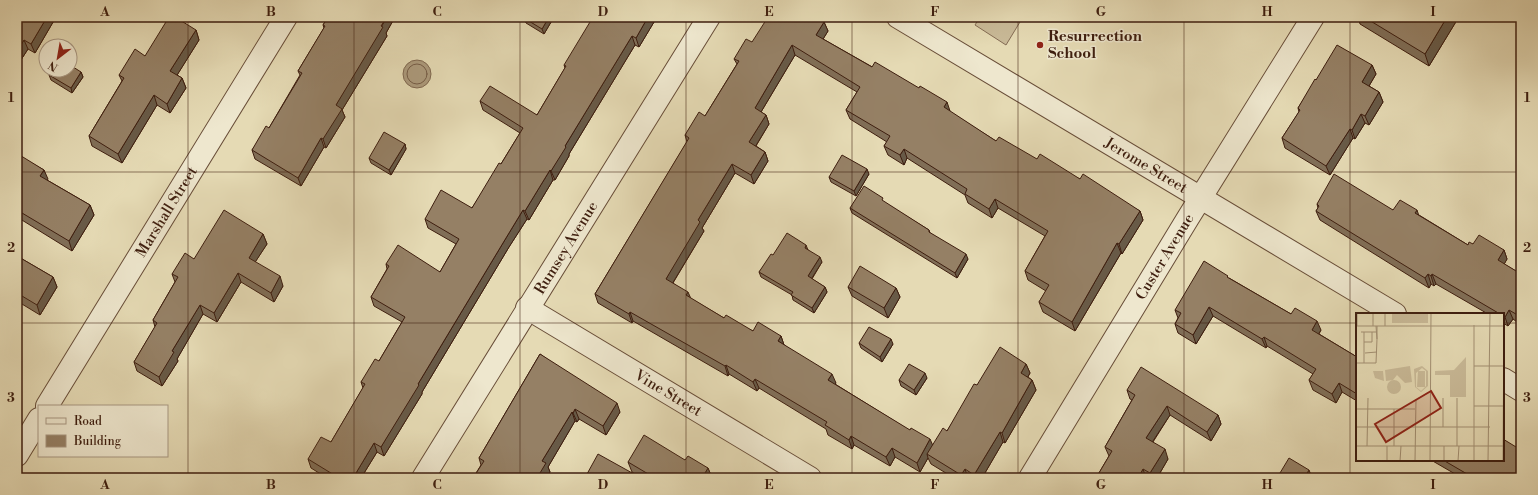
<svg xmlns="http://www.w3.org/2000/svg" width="1538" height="495" font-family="'Libre Bodoni',serif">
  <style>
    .green { fill: #c9ba98; stroke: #846c54 }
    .water { fill: #ac9a7c; stroke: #806850 }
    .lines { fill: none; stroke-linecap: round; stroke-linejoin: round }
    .shore { stroke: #755c46; stroke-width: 1 }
    .minor-casing { stroke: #684d38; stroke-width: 24 }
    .tertiary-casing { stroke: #684d38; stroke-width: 24 }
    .minor { stroke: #eee7ce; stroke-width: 22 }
    .tertiary { stroke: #eee7ce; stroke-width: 22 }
    .wall { fill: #806e57; stroke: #3e1e0f }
    .shaded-wall { fill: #685a47; stroke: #3e1e0f }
    .building { fill: #958065; stroke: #3e1e0f }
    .grid { fill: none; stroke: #3e1e0f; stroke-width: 1; stroke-opacity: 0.55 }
    .poi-dot { fill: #8f2418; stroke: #eee7ce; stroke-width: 1.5 }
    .labels { text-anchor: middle; stroke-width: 3; stroke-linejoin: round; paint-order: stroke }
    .poi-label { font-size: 15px; font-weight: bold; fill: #3e1e0f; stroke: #eee7ce; text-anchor: start }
    .street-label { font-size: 15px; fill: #3e1e0f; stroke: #eee7ce }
    .inset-road { fill: none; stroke: #a28f72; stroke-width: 1 }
    .view { fill: #8f2418; fill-opacity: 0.15; stroke: #8f2418; stroke-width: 2 }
    .inset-edge { fill: none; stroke: #3e1e0f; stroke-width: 2 }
    .neatline { fill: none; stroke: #3e1e0f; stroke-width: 1.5 }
    .grid-label { font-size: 13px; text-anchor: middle; font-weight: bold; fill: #3e1e0f }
  </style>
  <rect width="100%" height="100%" fill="#e5dab4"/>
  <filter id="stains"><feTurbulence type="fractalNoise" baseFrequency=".005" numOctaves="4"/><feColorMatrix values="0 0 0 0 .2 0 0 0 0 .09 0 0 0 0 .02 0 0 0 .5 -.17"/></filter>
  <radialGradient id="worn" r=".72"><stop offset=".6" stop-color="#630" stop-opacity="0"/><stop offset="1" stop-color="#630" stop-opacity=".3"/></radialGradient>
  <!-- green -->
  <polygon class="green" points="980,17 1023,17 1006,45 975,25"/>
  <!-- water -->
  <circle class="water" cx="417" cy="74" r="14"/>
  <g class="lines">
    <!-- shore -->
    <circle class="shore" cx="417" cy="74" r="10"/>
    <!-- minor casing -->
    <g class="minor-casing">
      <g id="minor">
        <path id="s1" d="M898,17L1395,314"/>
        <path id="s2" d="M527,308L810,478"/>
        <polyline points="1503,379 1521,390"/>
        <path id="s3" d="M423,478L709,17"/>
        <path id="s4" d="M1030,478L1188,218L1313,17"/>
      </g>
    </g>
    <!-- tertiary casing -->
    <g class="tertiary-casing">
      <g id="tertiary">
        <path id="s5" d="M47,406L286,17"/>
        <polyline points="17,455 39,419"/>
      </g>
    </g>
    <!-- minor -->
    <use href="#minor" class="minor"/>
    <!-- tertiary -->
    <use href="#tertiary" class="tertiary"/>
  </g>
  <!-- wall -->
  <g class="wall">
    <polygon points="17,17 56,17 35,53 28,49 17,66"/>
    <polygon points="328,17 395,17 386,33 387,36 342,110 345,117 326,148 324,147 301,186 255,159 252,150 269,128 300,75 298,71 324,28 323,25"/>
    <polygon points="525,17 554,17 544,34 526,23 524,18"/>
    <polygon points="657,17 639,47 635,45 569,154 569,156 555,180 553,180 529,220 527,219 509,247 422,392 422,394 384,456 377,452 361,478 327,478 311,468 308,459 331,442 363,388 361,382 379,361 402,322 374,306 371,297 387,269 386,264 440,272 456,244 428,228 425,219 472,208 501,164 520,133 483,110 480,101 537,115 565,68 564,65"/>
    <polygon points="1358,17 1456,17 1457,20 1429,66 1360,24"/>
    <polygon points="824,22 828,31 823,39 950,111 950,112 996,141 1080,179 1140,211 1143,220 1122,254 1121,253 1075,331 1043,312 1039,302 1046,291 1028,280 1025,271 1045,236 998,208 992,218 968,203 965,195 907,158 904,165 888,155 884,146 887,142 850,119 846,110 857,92 795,55 761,112 766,115 769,124 756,146 765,152 768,161 754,184 735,173 702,228 704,231 673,283 690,298 724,318 753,331 781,336 784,345 836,383 835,384 933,445 947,431 977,385 1026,364 1030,373 1028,377 1032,380 1036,390 1005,443 1003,442 982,478 954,478 931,464 928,458 920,472 895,457 890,466 854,445 852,449 828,435 826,429 759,388 757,391 729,374 728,376 633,321 632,323 598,303 595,294 687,142 685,135 705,116 737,64 734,59 752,42"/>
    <polygon points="196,30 199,40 177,75 182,78 186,88 170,113 157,105 122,163 92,146 89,136 122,81 119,75 145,56"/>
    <polygon points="1372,65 1376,74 1369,86 1379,92 1383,102 1369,125 1365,123 1355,139 1353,138 1330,175 1285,148 1282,138 1299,112 1298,108 1316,80"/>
    <polygon points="81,72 83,77 72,93 51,80 49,75"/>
    <polygon points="405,144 406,149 391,175 371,163 369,158"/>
    <polygon points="17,155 44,170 47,180 90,205 94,215 72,251 17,217"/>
    <polygon points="869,174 856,196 831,182 829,177"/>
    <polygon points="885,203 929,230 930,233 968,259 957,278 852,213 850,208"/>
    <polygon points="1317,204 1393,210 1419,215 1468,245 1473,244 1504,250 1507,259 1504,264 1521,274 1521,325 1513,319 1508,326 1503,323 1503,314 1488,314 1436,284 1434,286 1431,284 1429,288 1320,220 1316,211 1318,208"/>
    <polygon points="263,234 267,244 255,262 283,286 274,302 241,282 217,322 203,314 177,359 178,361 162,386 137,371 134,362 155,327 153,320 175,282 172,274 194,259"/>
    <polygon points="808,250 822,262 812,279 825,287 827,292 814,313 793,300 792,295 761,277 759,272 773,255"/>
    <polygon points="17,256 53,277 57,287 40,315 17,301"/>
    <polygon points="1229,278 1291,314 1321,330 1319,334 1357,357 1357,401 1342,392 1336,403 1313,390 1309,380 1313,374 1267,346 1266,348 1213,316 1196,344 1178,333 1175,324 1178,318 1175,310"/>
    <polygon points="848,287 896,288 900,297 888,318 852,296"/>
    <polygon points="859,343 893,344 882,362 861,348"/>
    <polygon points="540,354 620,412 606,435 579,419 577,422 575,421 548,467 550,472 546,478 473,478 481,465 479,458"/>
    <polygon points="927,378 916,395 901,386 899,380"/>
    <polygon points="1127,390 1218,415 1221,424 1211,441 1170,415 1153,442 1168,459 1157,478 1096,478 1109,456 1105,447 1132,400 1130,399"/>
    <polygon points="685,460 708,468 712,478 642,478 632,472 628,462"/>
    <polygon points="1431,460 1503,460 1521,478 1462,478"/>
    <polygon points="587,474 635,478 588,478"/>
  </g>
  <!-- shaded-wall -->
  <g class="shaded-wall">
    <polygon points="47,17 56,17 35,53 31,44"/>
    <polygon points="387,17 395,17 386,33 387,36 342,110 345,117 326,148 323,139 336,105"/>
    <polygon points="549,17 554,17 544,34 542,29"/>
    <polygon points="648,17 657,17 639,47 636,38"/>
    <polygon points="1447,17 1456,17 1457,20 1429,66 1425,54"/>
    <polygon points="824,22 828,31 820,44 816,35"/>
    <polygon points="196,30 199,40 174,80 170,71"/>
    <polygon points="632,36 635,45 569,154 569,156 555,180 551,171 565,146"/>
    <polygon points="24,40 28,49 17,66 17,51"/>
    <polygon points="792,45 795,55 758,117 755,108"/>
    <polygon points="1372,65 1376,74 1366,91 1362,82"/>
    <polygon points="81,72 83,77 72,93 71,88"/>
    <polygon points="182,78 186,88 170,113 167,104"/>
    <polygon points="1379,92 1383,102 1369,125 1365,116"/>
    <polygon points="154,95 157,105 122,163 118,154"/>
    <polygon points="947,102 950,111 947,117 944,107"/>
    <polygon points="1361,114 1365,123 1355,139 1352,130"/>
    <polygon points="766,115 769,124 752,152 749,142"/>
    <polygon points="1350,129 1353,138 1330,175 1326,166"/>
    <polygon points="321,138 324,147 301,186 298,178"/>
    <polygon points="405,144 406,149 391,175 389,170"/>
    <polygon points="904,149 907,158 904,165 900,155"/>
    <polygon points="765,152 768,161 754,184 751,175"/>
    <polygon points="732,164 735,173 702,228 704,231 669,289 666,279 698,220"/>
    <polygon points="867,169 869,174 856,196 854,191"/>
    <polygon points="44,170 48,179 44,185 40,176"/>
    <polygon points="550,170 553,180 529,220 525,211"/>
    <polygon points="995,199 998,208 992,218 989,209"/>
    <polygon points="90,205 94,215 72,251 69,241"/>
    <polygon points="523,210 527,219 509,247 422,392 422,394 384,456 381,447 418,384 506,238"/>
    <polygon points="1417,210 1420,219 1415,213"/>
    <polygon points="1140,211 1143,220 1122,254 1119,244"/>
    <polygon points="263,234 267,244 252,267 249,258"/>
    <polygon points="1117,243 1121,253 1075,331 1072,322"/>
    <polygon points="806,245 808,250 805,248"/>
    <polygon points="1504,250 1507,259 1501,270 1498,260"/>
    <polygon points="966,254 968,259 957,278 955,273"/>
    <polygon points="820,257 822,262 810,281 808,276"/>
    <polygon points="238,273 241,282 217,322 214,313"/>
    <polygon points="1428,274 1431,284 1429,288 1425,278"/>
    <polygon points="1432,274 1436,284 1434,286 1431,276"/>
    <polygon points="280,276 283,286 274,302 271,293"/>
    <polygon points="53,277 57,287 40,315 37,305"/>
    <polygon points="825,287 827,292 814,313 812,308"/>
    <polygon points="896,288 900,297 888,318 884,308"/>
    <polygon points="688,292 692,301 686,295"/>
    <polygon points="200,305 203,314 177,359 178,361 162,386 159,377 172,351"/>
    <polygon points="1209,307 1213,316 1196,344 1193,335"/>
    <polygon points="1509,310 1513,319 1508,326 1505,317"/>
    <polygon points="630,312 633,321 632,323 629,314"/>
    <polygon points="1317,321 1321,330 1315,339 1312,330"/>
    <polygon points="781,336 784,345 778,341"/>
    <polygon points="1264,337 1267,346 1266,348 1262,339"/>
    <polygon points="891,339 893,344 882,362 880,357"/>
    <polygon points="1026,364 1030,373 1024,383 1021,373"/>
    <polygon points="726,365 729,374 728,376 725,366"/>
    <polygon points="925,373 927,378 916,395 914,390"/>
    <polygon points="832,374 836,383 832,389 828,380"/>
    <polygon points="755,379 759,388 757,391 753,382"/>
    <polygon points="1032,380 1036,390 1005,443 1002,433"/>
    <polygon points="1339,383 1342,392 1336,403 1332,394"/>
    <polygon points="617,403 620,412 606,435 603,426"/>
    <polygon points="1167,406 1170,415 1149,447 1146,438"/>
    <polygon points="575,409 579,419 577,422 573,413"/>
    <polygon points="572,412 575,421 548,467 550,472 546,478 537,478 542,461"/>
    <polygon points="1218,415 1221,424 1211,441 1207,432"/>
    <polygon points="1000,432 1003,442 982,478 975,478 974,475"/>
    <polygon points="851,436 854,445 852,449 849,440"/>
    <polygon points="930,439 934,448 927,454 928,458 920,472 917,463"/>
    <polygon points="374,443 377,452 361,478 353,478"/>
    <polygon points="892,448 895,457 890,466 886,457"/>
    <polygon points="1165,449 1168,459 1157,478 1152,478 1150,473"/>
    <polygon points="708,468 712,478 702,478"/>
    <polygon points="965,469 968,478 963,478 961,475"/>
    <polygon points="1143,469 1146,478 1138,478"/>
    <polygon points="1309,470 1311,475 1309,478 1304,478"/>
    <polygon points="634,474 635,478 631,478"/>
  </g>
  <!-- building -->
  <g class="building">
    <polygon points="17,17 47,17 31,44 24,40 17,51"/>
    <polygon points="169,17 175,17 196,30 170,71 182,78 167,104 154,95 118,154 89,136 124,78 119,75 135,49 145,56"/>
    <polygon points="328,17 387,17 381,26 383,27 336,105 342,109 323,139 321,138 298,178 252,150 266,126 269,128 302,73 298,71 325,26 323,25"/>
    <polygon points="525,17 549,17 542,29 524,18"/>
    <polygon points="593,17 648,17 636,38 632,36 565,146 566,147 551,171 550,170 525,211 523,210 506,238 418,384 419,385 381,447 374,443 353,478 339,478 308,459 321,437 331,442 365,384 361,382 375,359 379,361 405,317 371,297 389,266 386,264 398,245 440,272 459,239 425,219 441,190 472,208 499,163 501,164 523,128 480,101 490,86 537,115 566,66 564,65"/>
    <polygon points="768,17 817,17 824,22 816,35 872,67 875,62 919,88 920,86 947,102 944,107 996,141 999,137 1037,159 1040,154 1080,179 1083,174 1140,211 1119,244 1117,243 1072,322 1039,302 1049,285 1025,271 1048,231 995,199 989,209 965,194 967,189 904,149 900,155 884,146 890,136 846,110 860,87 792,45 755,108 766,115 749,142 765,152 751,175 732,164 698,220 700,222 666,279 688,292 686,295 724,318 726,315 753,331 758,322 781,336 778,341 832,374 828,380 910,430 911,428 930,439 917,463 892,448 886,457 851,436 849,440 825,425 827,422 755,379 753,382 726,365 725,366 630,312 629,314 595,294 689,138 685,135 699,112 705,116 739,61 734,59 746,39 752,42"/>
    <polygon points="1364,17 1447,17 1425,54"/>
    <polygon points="1337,45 1372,65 1362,82 1379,92 1365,116 1361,114 1352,130 1350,129 1326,166 1282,138 1300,110 1298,108 1315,79 1316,80"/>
    <polygon points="70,65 81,72 71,88 49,75 52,70 70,70"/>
    <polygon points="384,132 405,144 389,170 369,158"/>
    <polygon points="18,154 44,170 40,176 90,205 69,241 17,210 17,155"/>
    <polygon points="842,155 867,169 854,191 829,177"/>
    <polygon points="1334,174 1393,210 1400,200 1417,210 1415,213 1468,245 1469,242 1473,244 1479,235 1504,250 1498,260 1521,274 1521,317 1509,310 1505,317 1503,316 1503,314 1500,314 1432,274 1431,276 1428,274 1425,278 1316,211 1319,206 1317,204"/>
    <polygon points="864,186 883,198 882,200 929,230 929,232 966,254 955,273 850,208"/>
    <polygon points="224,210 263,234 249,258 280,276 271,293 238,273 214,313 200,305 172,351 174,352 159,377 134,362 157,323 153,320 178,277 172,274 185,253 194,259"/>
    <polygon points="787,233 806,245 805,248 820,257 808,276 825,287 812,308 791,295 793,292 759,272 771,254 773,255"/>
    <polygon points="17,256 53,277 37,305 17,293"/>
    <polygon points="1204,261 1228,276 1227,277 1291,314 1295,308 1317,321 1312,330 1357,357 1357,394 1339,383 1332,394 1309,380 1316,369 1264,337 1262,339 1209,307 1193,335 1175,324 1181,313 1175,310"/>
    <polygon points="860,266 896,288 884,308 848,287"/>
    <polygon points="869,327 891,339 880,357 859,343"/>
    <polygon points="1000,347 1026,364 1021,373 1032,380 1002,433 1000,432 974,475 965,469 961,475 927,454 943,428 947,431 974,384 977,385"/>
    <polygon points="540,354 617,403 603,426 575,409 573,413 572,412 542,461 546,463 537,478 473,478 484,461 479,458"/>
    <polygon points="909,364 925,373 914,390 899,380"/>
    <polygon points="1141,367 1218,415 1207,432 1167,406 1146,438 1165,449 1150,473 1143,469 1138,478 1096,478 1112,451 1105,447 1135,395 1127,390"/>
    <polygon points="644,435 685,460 688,456 708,468 702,478 655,478 628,462"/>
    <polygon points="1503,439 1521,450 1521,478 1474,478 1443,460 1503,460"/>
    <polygon points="598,454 634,474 631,478 594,478 587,474"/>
    <polygon points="1289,458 1309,470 1304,478 1277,478"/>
  </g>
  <!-- grid -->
  <path class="grid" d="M188,17V478M354,17V478M520,17V478M686,17V478M852,17V478M1018,17V478M1184,17V478M1350,17V478M17,172H1521M17,323H1357M1503,323H1521"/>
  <!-- markers -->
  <circle class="poi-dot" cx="1040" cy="45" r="4"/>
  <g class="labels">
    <!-- poi labels -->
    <g class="poi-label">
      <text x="1048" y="41">Resurrection<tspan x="1048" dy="17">School</tspan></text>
    </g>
    <!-- street labels -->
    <g class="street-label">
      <text dy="5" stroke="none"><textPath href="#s1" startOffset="289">Jerome Street</textPath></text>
      <text dy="5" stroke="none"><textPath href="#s5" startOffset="228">Marshall Street</textPath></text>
      <text dy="5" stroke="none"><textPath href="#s3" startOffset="271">Rumsey Avenue</textPath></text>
      <text dy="5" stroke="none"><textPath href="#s4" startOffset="259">Custer Avenue</textPath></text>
      <text dy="5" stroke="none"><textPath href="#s2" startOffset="165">Vine Street</textPath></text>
    </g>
  </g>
  <!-- overview -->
  <g transform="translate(1356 313)">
    <rect width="148" height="148" fill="#e5dab4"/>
    <path d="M36,0H72V10H36ZM110,44V84H94V59V62H79V58L98,57ZM54,53L56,69L49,70L41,62L37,67L30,68L29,57ZM66,53L72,58V73L65,79L59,74L58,56ZM66,55L70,58V73L65,78L60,74V60ZM17,58H27L28,68L19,65ZM62,58H69V74H61ZM31 74a7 7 0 1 1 14 0a7 7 0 1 1-14 0Z" fill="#c9ba98" fill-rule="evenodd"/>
    <path class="inset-road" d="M1,0V13M17,0V13M29,0V13M0,13H148M20,13L21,26V13M5,19H21M8,19V50M8,29H16V19M9,40L21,39M0,50H20L21,26M118,53H148M118,93H148M0,96H59M0,114H134M87,114V85M0,133H148M11,133L12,85M38,133V96M101,133V85M31,148V133M44,148L45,133M59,148L60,86M74,148L75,0M88,148V133M102,148L103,133M118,148V12M132,148L134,0M147,148L148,0"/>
    <path class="view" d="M75,78L85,95L30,129L19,111Z"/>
    <rect width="148" height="148" class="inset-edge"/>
  </g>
  <!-- margin -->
  <rect width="1538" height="495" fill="none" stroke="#e5dab4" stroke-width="44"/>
  <!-- legend -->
  <rect x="38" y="405" width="130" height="52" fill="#eee7ce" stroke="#a89782"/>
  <rect x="46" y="418" width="20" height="6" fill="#eee7ce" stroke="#a89782"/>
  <text x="74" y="425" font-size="12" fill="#3e1e0f">Road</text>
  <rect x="46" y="435" width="20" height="12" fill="#958065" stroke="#a89782"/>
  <text x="74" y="445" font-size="12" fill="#3e1e0f">Building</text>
  <!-- north arrow -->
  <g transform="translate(58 58) rotate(211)"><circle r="19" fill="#eee7ce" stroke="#a89782"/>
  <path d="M0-3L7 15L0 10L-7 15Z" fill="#8f2418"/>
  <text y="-6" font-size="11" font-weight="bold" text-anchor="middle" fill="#3e1e0f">N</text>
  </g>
  <rect x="22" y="22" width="1494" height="451" class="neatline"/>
  <g class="grid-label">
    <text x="105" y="16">A</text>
    <text x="271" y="16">B</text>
    <text x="437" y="16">C</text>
    <text x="603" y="16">D</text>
    <text x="769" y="16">E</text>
    <text x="935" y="16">F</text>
    <text x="1101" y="16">G</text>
    <text x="1267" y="16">H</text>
    <text x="1433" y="16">I</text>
    <text x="11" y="102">1</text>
    <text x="1527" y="102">1</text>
    <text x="11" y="252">2</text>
    <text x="1527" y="252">2</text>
    <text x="11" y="402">3</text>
    <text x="1527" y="402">3</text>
    <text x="105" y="489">A</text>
    <text x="271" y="489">B</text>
    <text x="437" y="489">C</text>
    <text x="603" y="489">D</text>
    <text x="769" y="489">E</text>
    <text x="935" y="489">F</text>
    <text x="1101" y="489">G</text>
    <text x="1267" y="489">H</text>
    <text x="1433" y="489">I</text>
  </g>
  <rect width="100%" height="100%" filter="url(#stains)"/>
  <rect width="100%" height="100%" fill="url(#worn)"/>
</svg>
